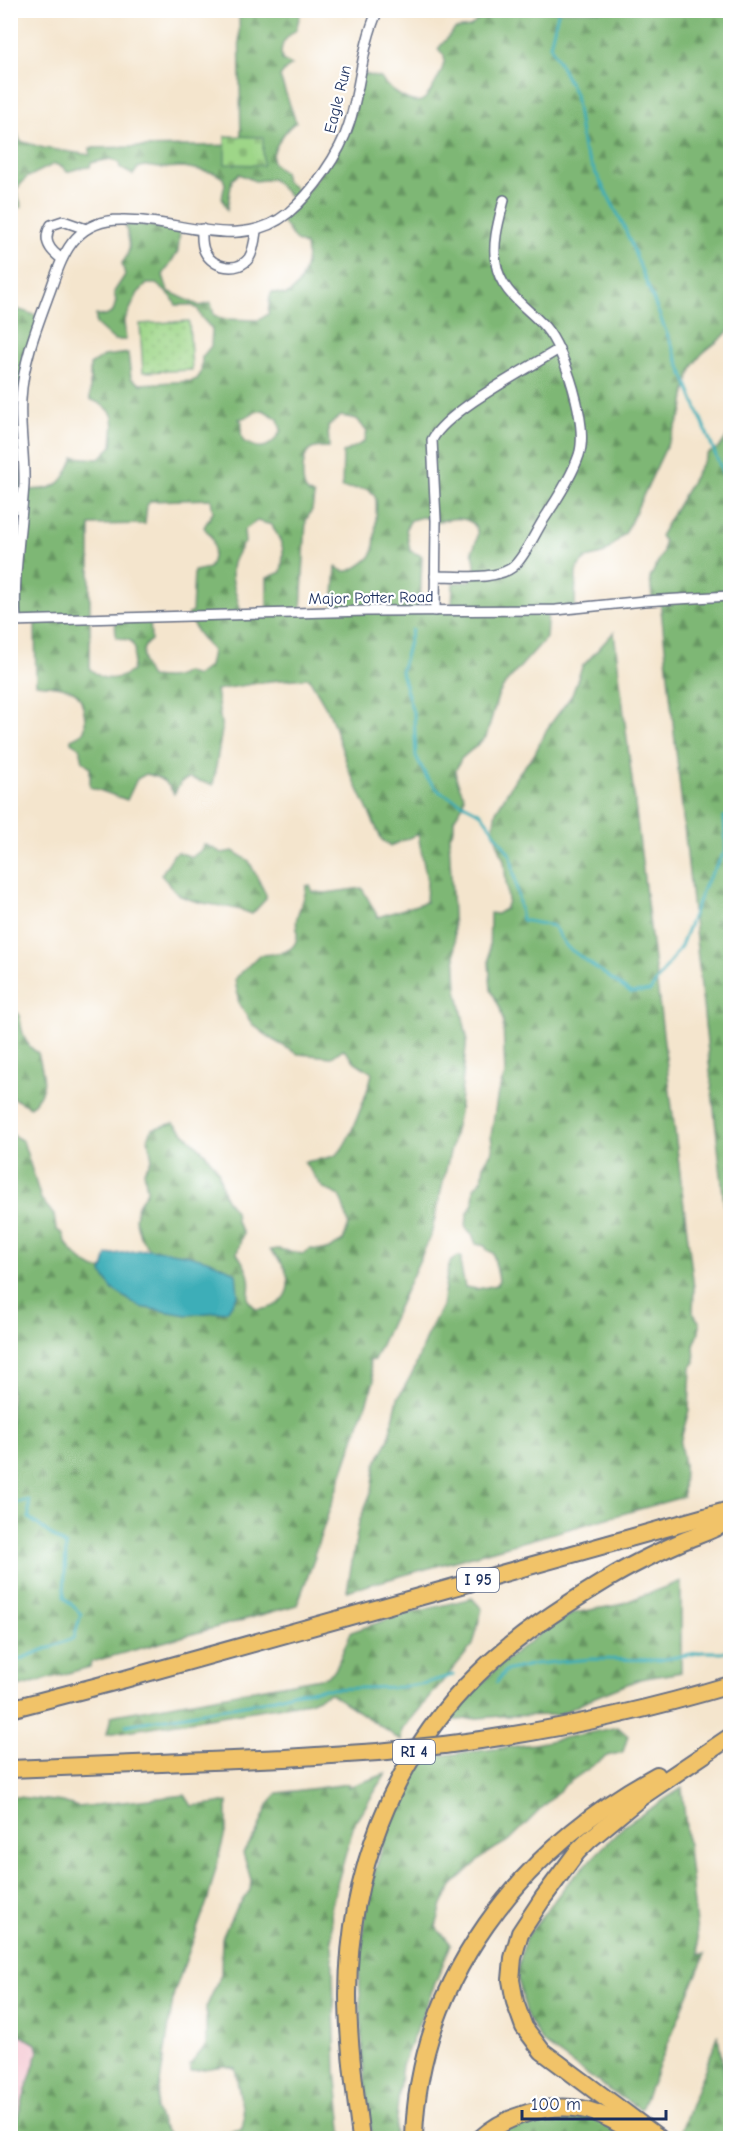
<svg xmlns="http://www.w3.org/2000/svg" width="741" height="2149" font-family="'Comic Neue',sans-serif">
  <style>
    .built { fill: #f6cfd8 }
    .forest { fill: url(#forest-firs); stroke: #4c7369; stroke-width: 1.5; fill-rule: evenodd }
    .cemetery { fill: url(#cemetery-stones); stroke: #5c8273; stroke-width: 1.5 }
    .park { fill: url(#park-dots); stroke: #5c8273; stroke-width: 1.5 }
    .water { fill: #3eaeb8; stroke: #2c6e8b; stroke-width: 1.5 }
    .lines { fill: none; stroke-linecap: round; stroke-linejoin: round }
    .stream { stroke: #3eaeb8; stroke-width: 3 }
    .street-casing { stroke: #676f85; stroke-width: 12 }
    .highway-casing { stroke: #676f85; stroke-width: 20 }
    .street { stroke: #fff; stroke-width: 9 }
    .highway { stroke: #f1c369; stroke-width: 16 }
    .highway-bridge-casing { stroke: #676f85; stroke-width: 20; stroke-linecap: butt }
    .highway-bridge { stroke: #f1c369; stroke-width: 16 }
    .labels { text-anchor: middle; stroke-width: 4.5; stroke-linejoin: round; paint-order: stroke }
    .shield { fill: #fff; stroke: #5f6d8e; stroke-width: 1.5 }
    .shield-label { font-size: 15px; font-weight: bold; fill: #1b2f5e }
    .street-label { font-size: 16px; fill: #1b2f5e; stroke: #fff }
  </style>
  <defs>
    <pattern id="forest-firs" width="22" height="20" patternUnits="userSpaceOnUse" patternTransform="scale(1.5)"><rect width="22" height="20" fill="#7eb774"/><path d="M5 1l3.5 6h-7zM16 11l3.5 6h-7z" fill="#669562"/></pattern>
    <pattern id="cemetery-stones" width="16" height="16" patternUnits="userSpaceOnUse" patternTransform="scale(1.5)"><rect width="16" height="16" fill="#9ed688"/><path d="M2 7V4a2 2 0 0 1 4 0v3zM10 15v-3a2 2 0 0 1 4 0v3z" fill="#88b878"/></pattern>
    <pattern id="park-dots" width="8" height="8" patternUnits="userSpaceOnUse" patternTransform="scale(1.5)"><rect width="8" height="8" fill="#9ed688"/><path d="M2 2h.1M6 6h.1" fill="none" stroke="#88b878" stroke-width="1.8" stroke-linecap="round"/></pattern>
  </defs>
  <rect width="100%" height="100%" fill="#fff"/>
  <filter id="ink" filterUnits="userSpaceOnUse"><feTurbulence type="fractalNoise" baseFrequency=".0167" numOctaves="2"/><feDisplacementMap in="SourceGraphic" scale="12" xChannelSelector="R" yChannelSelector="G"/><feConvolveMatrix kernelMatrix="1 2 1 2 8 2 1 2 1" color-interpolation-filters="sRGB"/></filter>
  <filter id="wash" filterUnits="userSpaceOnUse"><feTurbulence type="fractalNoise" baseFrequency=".008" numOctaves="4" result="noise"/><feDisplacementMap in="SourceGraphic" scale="24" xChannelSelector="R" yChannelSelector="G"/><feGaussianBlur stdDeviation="1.35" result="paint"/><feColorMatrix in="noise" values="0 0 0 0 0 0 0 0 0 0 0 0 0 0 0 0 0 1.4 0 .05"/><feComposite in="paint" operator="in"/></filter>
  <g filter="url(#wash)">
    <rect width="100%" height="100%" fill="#f4e5cd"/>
    <!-- built -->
    <polygon class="built" points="11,2029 36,2044 38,2052 11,2136"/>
    <!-- forest -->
    <g class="forest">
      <path d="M239,11H301L296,30C284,39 279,45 282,60L292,65L285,70L280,77L296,122C287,127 270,151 273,162C275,167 279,169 284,172L286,181L304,196L339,147L360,73L381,78C386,87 409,105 421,101C429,98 447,65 444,56C443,53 440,51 438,49L455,29L470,27L478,20L493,11H730V329C722,340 710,346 701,355C688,369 685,393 683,411L626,532L605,553L587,558L580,564L576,573L575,608L548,610L546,638L505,684L498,696L486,737L461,759L456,770V778L464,796L463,805L454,819V829L449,838L457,989L467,1037L459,1113L431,1235L374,1360L369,1361L374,1381L314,1555L315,1557L297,1605L91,1662L90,1667L11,1689V1134L23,1141L41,1199L54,1215L56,1229L63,1234C66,1249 82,1262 95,1269L229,1276L222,1265H195L150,1250L140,1237L135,1218L138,1205L147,1191L144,1171L152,1159L148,1139L152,1129L174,1123L205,1153L218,1170L225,1198L235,1211L236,1221L243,1233L237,1253C249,1272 252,1278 248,1300L256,1309C279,1311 295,1292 285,1269C282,1262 275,1256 270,1250L278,1249L303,1254L309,1249L327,1250L343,1241L349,1224L340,1196L323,1188L304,1162C313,1160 328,1159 336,1155C348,1148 369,1088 372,1073L355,1062L343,1049L332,1057L298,1054L273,1040L252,1024L239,1004L235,979L259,955C273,954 296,955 297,936C298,930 295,923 297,917C300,905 306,898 306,886L310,885L313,892L326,893L362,888L378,917L426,902L427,881L418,834L390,846L382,840L349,770L330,714L309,678L270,681L216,690L222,730L213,785L189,778L181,782L174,794C168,782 159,777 146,774L137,779L127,800L90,787V767L83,761L80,748L71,742V739C74,737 81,735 83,732C88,725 83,701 78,695C69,685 48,686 36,684L35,621L11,620V471L22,470L24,490C57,489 61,488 74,457L99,459L112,446C114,418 119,411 90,399V365L104,356L128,353L131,378L140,384L192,381L197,379L201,373L202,357L211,346L212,329L201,317L198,309L191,305H176L171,296L156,284H147L138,293L124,322L126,340H114L96,324V315L106,316L113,312L116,301L114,292L125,275L122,263C133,250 129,240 125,224H136L180,230L178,251L163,275L168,291L200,306L211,303L214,315L222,319L259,320L268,314L270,296L272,292L286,295C302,288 309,262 306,246L295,240L282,221L298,204L272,179L255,181L239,174L232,180L227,210L222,198L225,184L223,178L215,173L184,167L160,168L144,166L138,168L133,175L120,168L119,163L111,159L91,163L90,167L80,168L67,172L63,167L54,164L26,178L16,190L22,207L11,209L10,111L20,141L44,148L90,155V148L241,145ZM263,410L278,419L281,430C274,444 264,452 249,444C244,442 243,442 242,437C240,433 242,427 242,422L239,419C248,418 253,411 263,410ZM341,416L357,419L367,432L364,442L343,453L342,488L367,489C371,491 375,494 376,500C377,506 375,545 373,552C371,559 351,573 344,571C341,571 338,568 336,567L333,610L301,611L306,520L312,510L314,496C311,494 308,493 306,490C301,482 302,457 309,451C314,446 322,448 329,447L328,426ZM211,499L213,512L204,527C205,530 208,532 210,535C216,543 214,560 209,568L194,571L192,613L188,614L197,632L212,651L209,666L196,676L185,672C175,680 162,678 150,677C142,665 138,648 151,640L150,616L115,618L116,637L131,641L135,649L132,671C123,677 108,682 98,675C95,673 93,671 90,669V525L145,524L147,505L151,501ZM422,517L431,519L435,523C459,513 490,519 472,551C476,563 477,571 469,581L453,583L452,609H420L422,556L410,551L406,528L411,520ZM257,521L272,525C284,547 285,548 281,572L267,578V612L241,613C238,597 229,580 233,563C235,557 239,551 242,545L245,543L244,530Z"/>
      <polygon points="11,307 41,317 18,415 11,415"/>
      <path d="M730,430V1295L726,1222L660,600L652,598L650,578L663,552L664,541L660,536L708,453C720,450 725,440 730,430Z"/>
      <polygon points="614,632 694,1288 693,1313 700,1323 699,1332 694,1345 695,1362 691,1367 689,1410 680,1443 684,1465 683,1497 347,1591 359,1522 372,1490 376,1463 388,1441 398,1398 414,1370 426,1337 442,1306 448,1268 451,1261 458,1256 461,1257 461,1268 465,1287 477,1289 497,1285 499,1280 493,1253 487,1250 485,1246 476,1244 472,1234 466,1228 467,1215 473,1203 474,1188 482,1179 484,1164 493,1150 491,1136 498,1092 505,1075 503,1021 500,1008 491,990 489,962 490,913 497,914 505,909 508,901 504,861 493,830 496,811 518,774 534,755 547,729 572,695 582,667"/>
      <path d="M204,844L222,853L233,851L249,861L266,895V899L252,914C230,904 203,907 181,896C174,892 167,881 161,875L174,854L178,852L192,857L200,851Z"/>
      <path d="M11,1009L19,1014C22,1031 23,1044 38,1053C44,1078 50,1087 30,1107L11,1097Z"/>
      <polygon points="681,1581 681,1672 640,1679 595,1697 559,1715 501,1716 446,1721 501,1664 548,1628 574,1613 618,1605"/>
      <path d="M472,1598L482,1609L473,1645L402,1730L401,1741C378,1723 353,1709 330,1693L309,1702L107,1734L111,1716L115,1715L326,1677L335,1670L351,1632L394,1617Z"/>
      <polygon points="618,1727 628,1736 623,1752 607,1756 565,1785 510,1840 487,1853 463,1875 452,1886 442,1905 436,1927 451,1944 402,2065 394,2138 372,2138 363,2062 359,1970 367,1896 392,1817 421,1760 430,1757 534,1744"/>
      <polygon points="386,1774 354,1824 331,1906 336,2071 343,2138 190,2138 242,2129 244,2118 235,2068 224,2066 191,2071 190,2065 206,2045 206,2008 221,1974 222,1938 234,1912 250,1890 251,1880 243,1853 256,1834 269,1803 278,1793 349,1784 348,1787"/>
      <polygon points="682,1788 699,1954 705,1954 641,2109 612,2092 543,2043 528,2019 517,1974 525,1939 566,1885 625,1825"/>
      <polygon points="185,1795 192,1806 227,1802 227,1825 208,1899 174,1993 156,2109 163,2127 172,2138 11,2138 38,2052 36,2044 11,2029 11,1796 63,1802 78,1807"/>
      <polygon points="718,2036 730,2108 730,2138 678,2138"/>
      <polygon points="577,2111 634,2138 479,2138 494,2126"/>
    </g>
    <!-- cemetery -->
    <polygon class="cemetery" points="225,136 263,137 263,165 225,164"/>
    <!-- park -->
    <polygon class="park" points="189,321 192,370 143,372 140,324"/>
    <!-- water -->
    <path class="water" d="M148,1249C181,1253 206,1256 236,1273L238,1295L227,1311L187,1315L140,1307L112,1289L102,1273L107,1255Z"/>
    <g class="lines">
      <!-- stream -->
      <g class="stream">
        <polyline points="558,13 550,45 575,94 583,149 623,224 730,491"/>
        <polyline points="412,630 401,672 414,716 416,756 427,778 440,792 481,813 511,856 522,920 553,926 567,947 631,993 650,991 681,946 705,884 726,850 724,817 730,814"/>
        <polyline points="10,1504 29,1500 29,1518 66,1546 64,1597 81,1614 74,1638 10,1663"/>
        <polyline points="497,1682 505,1671 535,1664 592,1659 660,1660 702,1652 725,1652"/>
        <polyline points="126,1725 261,1702 292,1693 322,1689 401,1687 426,1683 453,1675"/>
      </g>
    </g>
  </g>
  <g filter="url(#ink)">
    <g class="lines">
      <!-- street casing -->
      <g class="street-casing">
        <g id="street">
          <path d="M202,229C202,237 201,245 205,252C213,268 238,273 249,258C254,250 255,239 256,231"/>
          <path d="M62,259C49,250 42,240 51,225L63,221L86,229"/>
          <polyline points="10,514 22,496"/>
          <path d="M435,576C456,576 500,581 515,565C526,554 535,533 544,519C556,501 572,476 579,455C589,426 565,350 545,327C527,307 500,292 496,263C492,243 499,220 504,200"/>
          <path d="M435,611L436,520L432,440C446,411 529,368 559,349"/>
          <path d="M16,620C13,575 21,530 24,485C25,456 19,428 21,399C23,362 36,329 49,294C56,275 62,253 76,238C88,225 104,220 121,220C176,218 240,253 288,213C312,193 340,154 349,124C361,87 361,47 378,10"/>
          <polyline points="11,621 367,611 556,610 644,601 730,596"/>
        </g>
      </g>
      <!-- highway casing -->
      <g class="highway-casing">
        <g id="highway">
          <polyline points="10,1709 125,1679 730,1510"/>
          <path d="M444,1745C541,1733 637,1713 730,1685"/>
          <polyline points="10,1769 285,1758 378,1752"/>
          <path d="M361,2138C355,2091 348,2042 348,1994C349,1875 391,1759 477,1675C515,1637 562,1607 608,1579C631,1565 656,1553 681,1542C697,1535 715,1530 730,1520"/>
          <path d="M414,2138C418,1980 521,1849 657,1775"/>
          <path d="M481,2138C505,2116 548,2103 581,2109C601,2112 623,2125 638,2138"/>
          <polyline points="659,2138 542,2051 524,2027 515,2002 511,1980 513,1958 520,1933 543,1898 577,1852 589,1840 641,1797 730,1737"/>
        </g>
      </g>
      <!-- street -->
      <use href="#street" class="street"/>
      <!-- highway -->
      <use href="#highway" class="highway"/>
      <!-- highway-bridge casing -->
      <g class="highway-bridge-casing">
        <polyline id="highway-bridge" points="378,1752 444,1745"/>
      </g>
      <!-- highway-bridge -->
      <use href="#highway-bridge" class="highway-bridge"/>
    </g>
  </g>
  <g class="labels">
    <!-- shield labels -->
    <g class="shield">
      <rect x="457" y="1568" width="42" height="24" rx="4.5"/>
      <rect x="393" y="1740" width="42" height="24" rx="4.5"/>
    </g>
    <g class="shield-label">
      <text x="478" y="1585">I 95</text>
      <text x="414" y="1757">RI 4</text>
    </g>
    <!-- street labels -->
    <g class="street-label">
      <text transform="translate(337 99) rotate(-76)" y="6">Eagle Run</text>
      <text transform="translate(371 597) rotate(-1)" y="6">Major Potter Road</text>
    </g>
  </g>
  <!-- margin -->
  <rect width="741" height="2149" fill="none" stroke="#fff" stroke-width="36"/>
  <!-- scale -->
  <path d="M522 2110v9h144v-9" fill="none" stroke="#1b2f5e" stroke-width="3"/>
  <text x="531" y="2110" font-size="18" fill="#1b2f5e" stroke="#ffffff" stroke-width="4.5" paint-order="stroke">100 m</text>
</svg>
